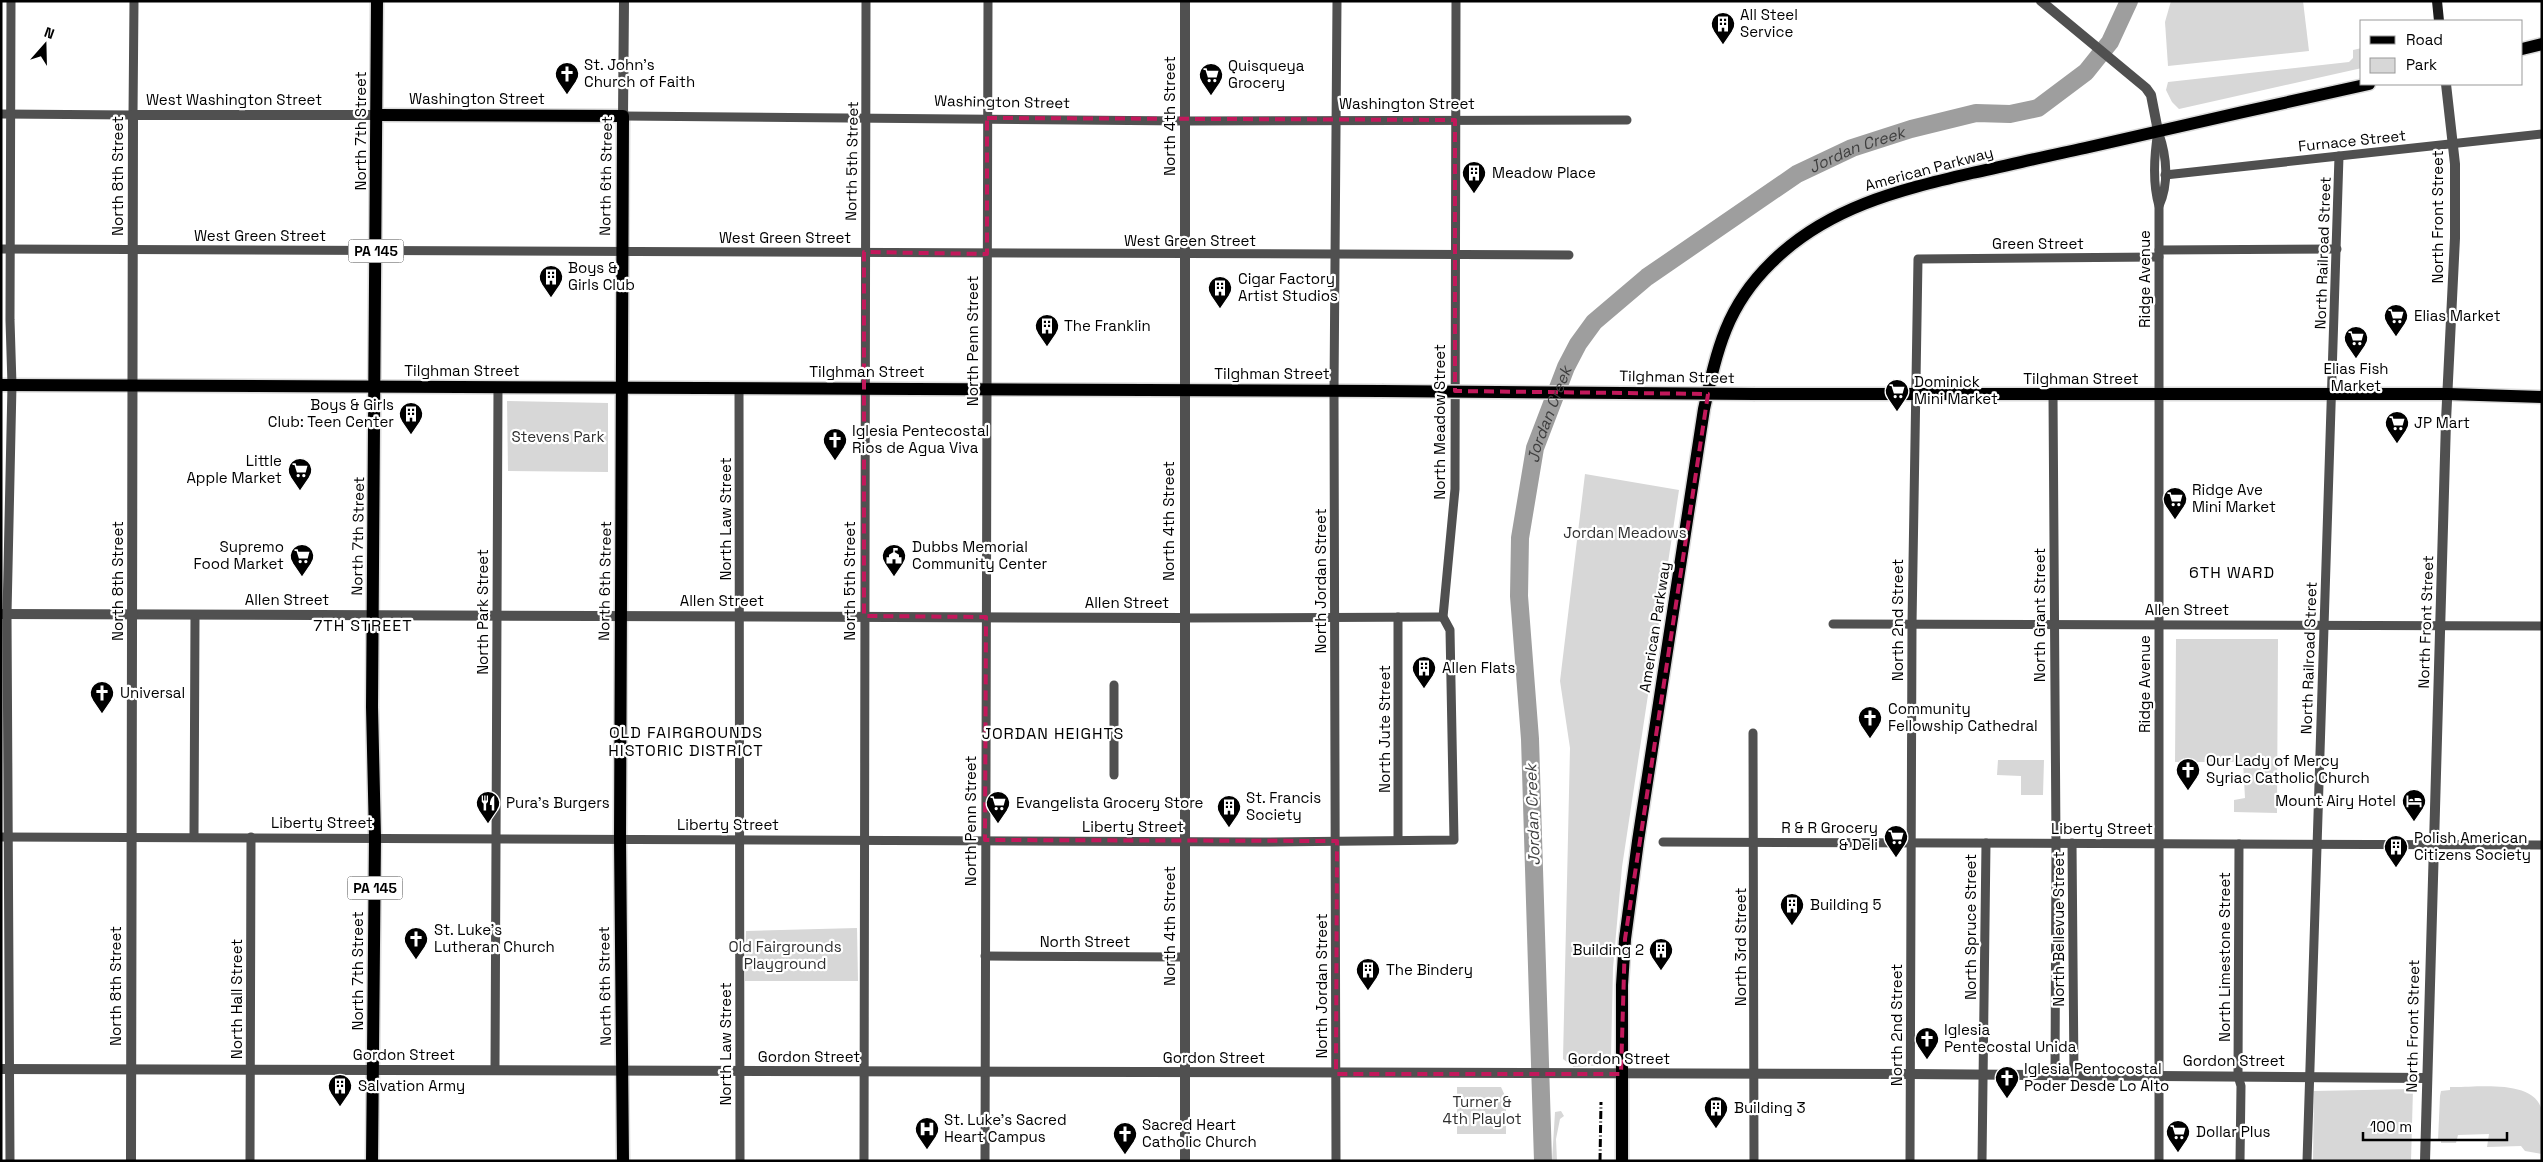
<svg xmlns="http://www.w3.org/2000/svg" width="2543" height="1162" font-family="'Space Grotesk',sans-serif">
  <style>
    .green { fill: #d7d7d7 }
    .lines { fill: none; stroke-linecap: round; stroke-linejoin: round }
    .river { stroke: #9e9e9e; stroke-width: 18 }
    .primary-casing { stroke: #dbdbdb; stroke-width: 15 }
    .minor { stroke: #505050; stroke-width: 9 }
    .tertiary { stroke: #505050; stroke-width: 10 }
    .secondary { stroke: #1d1d1d; stroke-width: 10 }
    .primary { stroke: #000; stroke-width: 12 }
    .rail { stroke: #000; stroke-width: 3; stroke-dasharray: 8 2.5 1 2.5; stroke-linecap: butt }
    .primary-bridge-casing { stroke: #dbdbdb; stroke-width: 15; stroke-linecap: butt }
    .primary-bridge { stroke: #000; stroke-width: 12 }
    .marked { fill: none; stroke: #c2185b; stroke-width: 4; stroke-dasharray: 10 6; stroke-linejoin: round }
    .labels { text-anchor: middle; stroke-width: 4.5; stroke-linejoin: round; paint-order: stroke }
    .shield { fill: #fff; stroke: #4c4c4c; stroke-width: 1 }
    .shield-label { font-size: 14px; font-weight: bold; fill: #000 }
    .poi-label { font-size: 15px; fill: #000; stroke: #fff; text-anchor: start }
    .street-label { font-size: 15px; fill: #000; stroke: #fff }
    .park-label { font-size: 15px; fill: #2e2e2e; stroke: #fff }
    .water-label { font-size: 16px; font-style: italic; fill: #3f3f3f; stroke: #fff }
    .neighbourhood-label { font-size: 16px; letter-spacing: 1px; fill: #000; stroke: #fff }
  </style>
  <rect width="100%" height="100%" fill="#fff"/>
  <!-- green -->
  <g class="green">
    <polygon points="2171,1 2303,1 2309,51 2168,66 2165,22"/>
    <polygon points="2362,48 2362,68 2179,109 2172,102 2166,90 2168,82 2349,62 2353,58 2353,50"/>
    <polygon points="507,401 608,403 608,472 508,471"/>
    <polygon points="1585,474 1679,490 1622,867 1613,968 1611,1056 1607,1065 1573,1067 1573,1062 1567,1062 1563,1059 1570,748 1560,681"/>
    <polygon points="2176,639 2278,639 2277,813 2234,812 2234,800 2245,798 2243,762 2175,762"/>
    <polygon points="1998,760 2044,760 2043,795 2021,795 2021,776 1997,775"/>
    <polygon points="857,928 858,981 745,981 746,931"/>
    <polygon points="1457,1087 1501,1087 1506,1098 1506,1134 1457,1134"/>
    <path d="M2450,1087C2475,1088 2535,1078 2542,1111C2543,1124 2542,1140 2542,1154L2525,1151L2521,1146L2487,1147L2489,1134L2458,1135L2456,1143H2441V1140H2438L2440,1096L2441,1091L2450,1090Z"/>
    <polygon points="2413,1089 2411,1161 2313,1161 2314,1091"/>
    <polygon points="1561,1111 1564,1116 1560,1119 1556,1139 1557,1161 1552,1161 1555,1112"/>
  </g>
  <g class="lines">
    <!-- river -->
    <path class="river" id="s1" d="M1543,1161L1530,739L1519,596L1520,538L1535,448L1566,367L1578,344L1594,322L1647,277L1797,174L1852,148L1911,129L1976,113L2010,114L2038,108L2086,72L2110,42L2129,1"/>
    <!-- primary casing -->
    <g class="primary-casing">
      <g id="primary">
        <polyline points="2522,49 2542,44"/>
        <polyline points="377,115 623,116 620,838 623,1161"/>
        <polyline points="1,385 1382,391"/>
        <polyline points="1755,394 2448,394 2542,397"/>
        <polyline points="372,1161 375,837 372,707 377,1"/>
        <path d="M1622,1161V985L1625,939L1638,841L1704,409C1717,350 1726,307 1771,263C1826,208 1898,190 1972,173C2009,165 2047,156 2085,148C2180,126 2274,105 2369,84"/>
      </g>
    </g>
    <!-- minor -->
    <g class="minor">
      <polyline points="1,114 133,115 134,1"/>
      <polyline points="623,116 1185,121 1627,120"/>
      <path d="M2158,131C2154,156 2152,182 2159,206V1161"/>
      <path d="M2159,134C2167,157 2169,184 2159,206"/>
      <polyline points="2165,175 2542,134"/>
      <polyline points="1,249 1569,255"/>
      <polyline points="2159,250 2337,249"/>
      <polyline points="739,388 740,1161"/>
      <polyline points="2053,395 2056,843 2055,1075"/>
      <polyline points="1398,617 1398,840"/>
      <polyline points="1184,618 1443,617"/>
      <polyline points="1833,624 2542,626"/>
      <polyline points="1753,733 1754,1161"/>
      <polyline points="1114,775 1114,685"/>
      <polyline points="1,837 1262,842 1454,840 1450,630 1443,617 1455,489 1456,1"/>
      <polyline points="194,837 195,615"/>
      <polyline points="1663,842 2542,845"/>
      <polyline points="2072,843 2074,1075"/>
      <polyline points="2239,844 2238,1076 2241,1086 2240,1161"/>
      <polyline points="985,956 1185,957"/>
      <polyline points="495,1070 498,387"/>
      <polyline points="10,1161 7,614 12,385 10,320 11,1"/>
      <polyline points="250,1161 251,837"/>
      <polyline points="864,1161 866,1"/>
      <polyline points="985,1161 988,1"/>
      <polyline points="1336,1161 1334,391 1337,1"/>
      <polyline points="1910,1161 1912,624 1918,259 2159,257"/>
      <polyline points="1982,1161 1986,843"/>
      <polyline points="2307,1161 2339,156"/>
    </g>
    <!-- tertiary -->
    <g class="tertiary">
      <polyline points="2041,1 2146,88 2151,95 2158,131"/>
      <polyline points="623,116 624,1"/>
      <polyline points="1,614 1184,618"/>
      <polyline points="1,1069 1911,1074 2427,1078"/>
      <polyline points="131,1161 133,115 377,115"/>
      <polyline points="1185,1161 1185,1"/>
      <polyline points="2425,1161 2446,421 2455,238 2455,164 2446,84"/>
    </g>
    <!-- secondary -->
    <polyline class="secondary" points="2437,1 2439,21"/>
    <!-- primary -->
    <use href="#primary" class="primary"/>
    <!-- rail -->
    <polyline class="rail" points="1600,1161 1601,1102"/>
    <!-- primary-bridge casing -->
    <g class="primary-bridge-casing">
      <polyline id="primary-bridge" points="1382,391 1755,394"/>
    </g>
    <!-- primary-bridge -->
    <use href="#primary-bridge" class="primary-bridge"/>
  </g>
  <!-- marked area -->
  <path class="marked" d="M987,118L1455,120V391L1708,394L1625,939L1621,1074H1336L1337,841L985,840L986,617L864,616V252L987,254Z"/>
  <!-- icons -->
  <defs>
    <g id="building-pin" transform="scale(1.25)"><path d="M0 17L-7.5 6A9.5 9.5 0 1 1 7.5 6Z" fill="#000" stroke="#fff"/><path d="M-4-6H4V6H1V3H-1V6H-4ZM-2.5-4.3h1.7v1.8h-1.7ZM.8-4.3h1.7v1.8H.8ZM-2.5-1h1.7V.8h-1.7ZM.8-1h1.7V.8H.8Z" fill="#fff"/></g>
    <g id="church-pin" transform="scale(1.25)"><path d="M0 17L-7.5 6A9.5 9.5 0 1 1 7.5 6Z" fill="#000" stroke="#fff"/><path d="M-1.2-6h2.4v3.5h3.3v2.4h-3.3V6h-2.4V-.1h-3.3v-2.4h3.3Z" fill="#fff"/></g>
    <g id="supermarket-pin" transform="scale(1.25)"><path d="M0 17L-7.5 6A9.5 9.5 0 1 1 7.5 6Z" fill="#000" stroke="#fff"/><path d="M-6-5.5h2.5l.6 2H6L4.5 2H-2.5L-4.4-4H-6ZM-1.5 3.2a1.3 1.3 0 1 0 .1 0ZM3 3.2a1.3 1.3 0 1 0 .1 0Z" fill="#fff"/></g>
    <g id="civic-pin" transform="scale(1.25)"><path d="M0 17L-7.5 6A9.5 9.5 0 1 1 7.5 6Z" fill="#000" stroke="#fff"/><path d="M-.6-6.5H3V-4.5H.6V-3L4-1V1h2V6H-6V1h2V-1L-.6-3ZM-1.2 2.5V6h2.4V2.5Z" fill="#fff"/></g>
    <g id="hotel-pin" transform="scale(1.25)"><path d="M0 17L-7.5 6A9.5 9.5 0 1 1 7.5 6Z" fill="#000" stroke="#fff"/><path d="M-6-4.5h1.5V1H6V5H4.5V3h-9V5H-6ZM-4 0a1.8 1.8 0 1 1 3.6 0ZM.5 0V-2.5h3Q6-2.5 6 0Z" fill="#fff"/></g>
    <g id="restaurant-pin" transform="scale(1.25)"><path d="M0 17L-7.5 6A9.5 9.5 0 1 1 7.5 6Z" fill="#000" stroke="#fff"/><path d="M-5-6h1v4h1v-4h1v4h1v-4h1v5L-1.5 .5V6h-2V.5L-5-1ZM5-6V6H3V1.5H1.5Q1.5-4 5-6Z" fill="#fff"/></g>
    <g id="hospital-pin" transform="scale(1.25)"><path d="M0 17L-7.5 6A9.5 9.5 0 1 1 7.5 6Z" fill="#000" stroke="#fff"/><path d="M-5-5h3v3.5h4V-5h3V5h-3V1.5h-4V5h-3Z" fill="#fff"/></g>
  </defs>
  <g fill-rule="evenodd">
    <use href="#building-pin" x="1723" y="24"/>
    <use href="#church-pin" x="567" y="74"/>
    <use href="#supermarket-pin" x="1211" y="75"/>
    <use href="#building-pin" x="1474" y="173"/>
    <use href="#building-pin" x="551" y="277"/>
    <use href="#building-pin" x="1220" y="288"/>
    <use href="#supermarket-pin" x="2396" y="316"/>
    <use href="#building-pin" x="1047" y="326"/>
    <use href="#supermarket-pin" x="2356" y="338"/>
    <use href="#supermarket-pin" x="1897" y="391"/>
    <use href="#building-pin" x="411" y="414"/>
    <use href="#supermarket-pin" x="2397" y="423"/>
    <use href="#church-pin" x="835" y="440"/>
    <use href="#supermarket-pin" x="300" y="470"/>
    <use href="#supermarket-pin" x="2175" y="499"/>
    <use href="#supermarket-pin" x="302" y="556"/>
    <use href="#civic-pin" x="894" y="556"/>
    <use href="#building-pin" x="1424" y="668"/>
    <use href="#church-pin" x="102" y="693"/>
    <use href="#church-pin" x="1870" y="718"/>
    <use href="#church-pin" x="2188" y="770"/>
    <use href="#hotel-pin" x="2414" y="801"/>
    <use href="#restaurant-pin" x="488" y="803"/>
    <use href="#supermarket-pin" x="998" y="803"/>
    <use href="#building-pin" x="1229" y="807"/>
    <use href="#supermarket-pin" x="1896" y="837"/>
    <use href="#building-pin" x="2396" y="847"/>
    <use href="#building-pin" x="1792" y="905"/>
    <use href="#church-pin" x="416" y="939"/>
    <use href="#building-pin" x="1661" y="950"/>
    <use href="#building-pin" x="1368" y="970"/>
    <use href="#church-pin" x="1927" y="1039"/>
    <use href="#church-pin" x="2007" y="1078"/>
    <use href="#building-pin" x="340" y="1086"/>
    <use href="#building-pin" x="1716" y="1108"/>
    <use href="#hospital-pin" x="927" y="1129"/>
    <use href="#supermarket-pin" x="2178" y="1132"/>
    <use href="#church-pin" x="1125" y="1134"/>
  </g>
  <g class="labels">
    <!-- shield labels -->
    <g class="shield">
      <rect x="348.5" y="239.5" width="55" height="23" rx="4"/>
      <rect x="347.5" y="876.5" width="55" height="23" rx="4"/>
    </g>
    <g class="shield-label">
      <text x="376" y="256">PA 145</text>
      <text x="375" y="893">PA 145</text>
    </g>
    <!-- poi labels -->
    <g class="poi-label">
      <text x="1740" y="20">All Steel<tspan x="1740" dy="17">Service</tspan></text>
      <text x="584" y="70">St. John's<tspan x="584" dy="17">Church of Faith</tspan></text>
      <text x="1228" y="71">Quisqueya<tspan x="1228" dy="17">Grocery</tspan></text>
      <text x="1492" y="178">Meadow Place</text>
      <text x="568" y="273">Boys &amp;<tspan x="568" dy="17">Girls Club</tspan></text>
      <text x="1238" y="284">Cigar Factory<tspan x="1238" dy="17">Artist Studios</tspan></text>
      <text x="2414" y="321">Elias Market</text>
      <text x="1064" y="331">The Franklin</text>
      <text x="2356" y="374" text-anchor="middle">Elias Fish<tspan x="2356" dy="17">Market</tspan></text>
      <text x="1914" y="387">Dominick<tspan x="1914" dy="17">Mini Market</tspan></text>
      <text x="394" y="410" text-anchor="end">Boys &amp; Girls<tspan x="394" dy="17">Club: Teen Center</tspan></text>
      <text x="2414" y="428">JP Mart</text>
      <text x="852" y="436">Iglesia Pentecostal<tspan x="852" dy="17">Rios de Agua Viva</tspan></text>
      <text x="282" y="466" text-anchor="end">Little<tspan x="282" dy="17">Apple Market</tspan></text>
      <text x="2192" y="495">Ridge Ave<tspan x="2192" dy="17">Mini Market</tspan></text>
      <text x="284" y="552" text-anchor="end">Supremo<tspan x="284" dy="17">Food Market</tspan></text>
      <text x="912" y="552">Dubbs Memorial<tspan x="912" dy="17">Community Center</tspan></text>
      <text x="1442" y="673">Allen Flats</text>
      <text x="120" y="698">Universal</text>
      <text x="1888" y="714">Community<tspan x="1888" dy="17">Fellowship Cathedral</tspan></text>
      <text x="2206" y="766">Our Lady of Mercy<tspan x="2206" dy="17">Syriac Catholic Church</tspan></text>
      <text x="1246" y="803">St. Francis<tspan x="1246" dy="17">Society</tspan></text>
      <text x="2396" y="806" text-anchor="end">Mount Airy Hotel</text>
      <text x="506" y="808">Pura's Burgers</text>
      <text x="1016" y="808">Evangelista Grocery Store</text>
      <text x="1878" y="833" text-anchor="end">R &amp; R Grocery<tspan x="1878" dy="17">&amp; Deli</tspan></text>
      <text x="2414" y="843">Polish American<tspan x="2414" dy="17">Citizens Society</tspan></text>
      <text x="1810" y="910">Building 5</text>
      <text x="434" y="935">St. Luke's<tspan x="434" dy="17">Lutheran Church</tspan></text>
      <text x="1644" y="955" text-anchor="end">Building 2</text>
      <text x="1386" y="975">The Bindery</text>
      <text x="1944" y="1035">Iglesia<tspan x="1944" dy="17">Pentecostal Unida</tspan></text>
      <text x="2024" y="1074">Iglesia Pentocostal<tspan x="2024" dy="17">Poder Desde Lo Alto</tspan></text>
      <text x="358" y="1091">Salvation Army</text>
      <text x="1734" y="1113">Building 3</text>
      <text x="944" y="1125">St. Luke’s Sacred<tspan x="944" dy="17">Heart Campus</tspan></text>
      <text x="1142" y="1130">Sacred Heart<tspan x="1142" dy="17">Catholic Church</tspan></text>
      <text x="2196" y="1137">Dollar Plus</text>
    </g>
    <!-- street labels -->
    <g class="street-label">
      <text x="477" y="104">Washington Street</text>
      <text x="234" y="105">West Washington Street</text>
      <text transform="translate(1002 102) rotate(1)" y="5">Washington Street</text>
      <text x="1407" y="109">Washington Street</text>
      <text transform="translate(1170 116) rotate(-90)" y="5">North 4th Street</text>
      <text transform="translate(361 131) rotate(-90)" y="5">North 7th Street</text>
      <text transform="translate(2352 141) rotate(-6)" y="5">Furnace Street</text>
      <text transform="translate(852 161) rotate(-89)" y="5">North 5th Street</text>
      <text transform="translate(1929 169) rotate(-15)" y="5">American Parkway</text>
      <text transform="translate(118 176) rotate(-90)" y="5">North 8th Street</text>
      <text transform="translate(606 176) rotate(-89)" y="5">North 6th Street</text>
      <text transform="translate(2438 217) rotate(-90)" y="5">North Front Street</text>
      <text x="260" y="241">West Green Street</text>
      <text x="785" y="243">West Green Street</text>
      <text x="1190" y="246">West Green Street</text>
      <text x="2038" y="249">Green Street</text>
      <text transform="translate(2323 253) rotate(-88)" y="5">North Railroad Street</text>
      <text transform="translate(2145 279) rotate(-90)" y="5">Ridge Avenue</text>
      <text transform="translate(973 341) rotate(-90)" y="5">North Penn Street</text>
      <text x="462" y="376">Tilghman Street</text>
      <text x="867" y="377">Tilghman Street</text>
      <text x="1272" y="379">Tilghman Street</text>
      <text transform="translate(1677 377) rotate(1)" y="5">Tilghman Street</text>
      <text x="2081" y="384">Tilghman Street</text>
      <text transform="translate(1440 422) rotate(-90)" y="5">North Meadow Street</text>
      <text transform="translate(726 519) rotate(-90)" y="5">North Law Street</text>
      <text transform="translate(1169 521) rotate(-90)" y="5">North 4th Street</text>
      <text transform="translate(358 536) rotate(-89)" y="5">North 7th Street</text>
      <text transform="translate(118 581) rotate(-90)" y="5">North 8th Street</text>
      <text transform="translate(605 581) rotate(-89)" y="5">North 6th Street</text>
      <text transform="translate(850 581) rotate(-90)" y="5">North 5th Street</text>
      <text transform="translate(1321 581) rotate(-90)" y="5">North Jordan Street</text>
      <text x="287" y="605">Allen Street</text>
      <text x="722" y="606">Allen Street</text>
      <text x="1127" y="608">Allen Street</text>
      <text x="2187" y="615">Allen Street</text>
      <text transform="translate(483 612) rotate(-90)" y="5">North Park Street</text>
      <text transform="translate(2040 615) rotate(-90)" y="5">North Grant Street</text>
      <text transform="translate(1898 620) rotate(-90)" y="5">North 2nd Street</text>
      <text transform="translate(2426 622) rotate(-88)" y="5">North Front Street</text>
      <text transform="translate(1655 627) rotate(-81)" y="5">American Parkway</text>
      <text transform="translate(2309 658) rotate(-88)" y="5">North Railroad Street</text>
      <text transform="translate(2145 684) rotate(-90)" y="5">Ridge Avenue</text>
      <text transform="translate(1385 729) rotate(-90)" y="5">North Jute Street</text>
      <text transform="translate(971 821) rotate(-90)" y="5">North Penn Street</text>
      <text x="322" y="828">Liberty Street</text>
      <text x="728" y="830">Liberty Street</text>
      <text x="1133" y="832">Liberty Street</text>
      <text x="2102" y="834">Liberty Street</text>
      <text transform="translate(1170 926) rotate(-90)" y="5">North 4th Street</text>
      <text transform="translate(1971 927) rotate(-90)" y="5">North Spruce Street</text>
      <text transform="translate(2059 929) rotate(-90)" y="5">North Bellevue Street</text>
      <text x="1085" y="947">North Street</text>
      <text transform="translate(1741 947) rotate(-90)" y="5">North 3rd Street</text>
      <text transform="translate(2225 957) rotate(-90)" y="5">North Limestone Street</text>
      <text transform="translate(358 971) rotate(-90)" y="5">North 7th Street</text>
      <text transform="translate(116 986) rotate(-90)" y="5">North 8th Street</text>
      <text transform="translate(605 986) rotate(-91)" y="5">North 6th Street</text>
      <text transform="translate(1322 986) rotate(-90)" y="5">North Jordan Street</text>
      <text transform="translate(237 999) rotate(-90)" y="5">North Hall Street</text>
      <text transform="translate(1897 1025) rotate(-90)" y="5">North 2nd Street</text>
      <text transform="translate(2413 1026) rotate(-89)" y="5">North Front Street</text>
      <text transform="translate(726 1044) rotate(-90)" y="5">North Law Street</text>
      <text x="404" y="1060">Gordon Street</text>
      <text x="809" y="1062">Gordon Street</text>
      <text x="1214" y="1063">Gordon Street</text>
      <text x="1619" y="1064">Gordon Street</text>
      <text x="2234" y="1066">Gordon Street</text>
    </g>
    <!-- park labels -->
    <g class="park-label">
      <text x="558" y="442">Stevens Park</text>
      <text x="1625" y="538">Jordan Meadows</text>
      <text x="785" y="952">Old Fairgrounds<tspan x="785" dy="17">Playground</tspan></text>
      <text x="1482" y="1107">Turner &amp;<tspan x="1482" dy="17">4th Playlot</tspan></text>
    </g>
    <!-- water labels -->
    <g class="water-label">
      <text dy="6" stroke="none"><textPath href="#s1" startOffset="1171">Jordan Creek</textPath></text>
      <text dy="6" stroke="none"><textPath href="#s1" startOffset="751">Jordan Creek</textPath></text>
      <text transform="translate(1532 815) rotate(-92)" y="6">Jordan Creek</text>
    </g>
    <!-- neighbourhood labels -->
    <g class="neighbourhood-label">
      <text x="2232" y="578">6TH WARD</text>
      <text x="363" y="631">7TH STREET</text>
      <text x="686" y="738">OLD FAIRGROUNDS<tspan x="686" dy="18">HISTORIC DISTRICT</tspan></text>
      <text x="1053" y="739">JORDAN HEIGHTS</text>
    </g>
  </g>
  <!-- border -->
  <rect width="2543" height="1162" fill="none" stroke="#000000" stroke-width="5"/>
  <!-- legend -->
  <rect x="2360" y="20" width="162" height="65" fill="#ffffff" stroke="#999999"/>
  <rect x="2370" y="36" width="25" height="8" fill="#000000" stroke="#999999"/>
  <text x="2406" y="45" font-size="15" fill="#000000">Road</text>
  <rect x="2370" y="58" width="25" height="15" fill="#d7d7d7" stroke="#999999"/>
  <text x="2406" y="70" font-size="15" fill="#000000">Park</text>
  <!-- north arrow -->
  <g transform="translate(45 45) rotate(20)" stroke="#ffffff" stroke-width="4" paint-order="stroke">
  <path d="M0-4L9 19L0 12L-9 19Z" fill="#000000"/>
  <text y="-8" font-size="14" font-weight="bold" text-anchor="middle" fill="#000000">N</text>
  </g>
  <!-- scale -->
  <path d="M2363 1132v8h144v-8" fill="none" stroke="#000000" stroke-width="2.5"/>
  <text x="2370" y="1132" font-size="15" fill="#000000" stroke="#ffffff" stroke-width="4" paint-order="stroke">100 m</text>
</svg>
